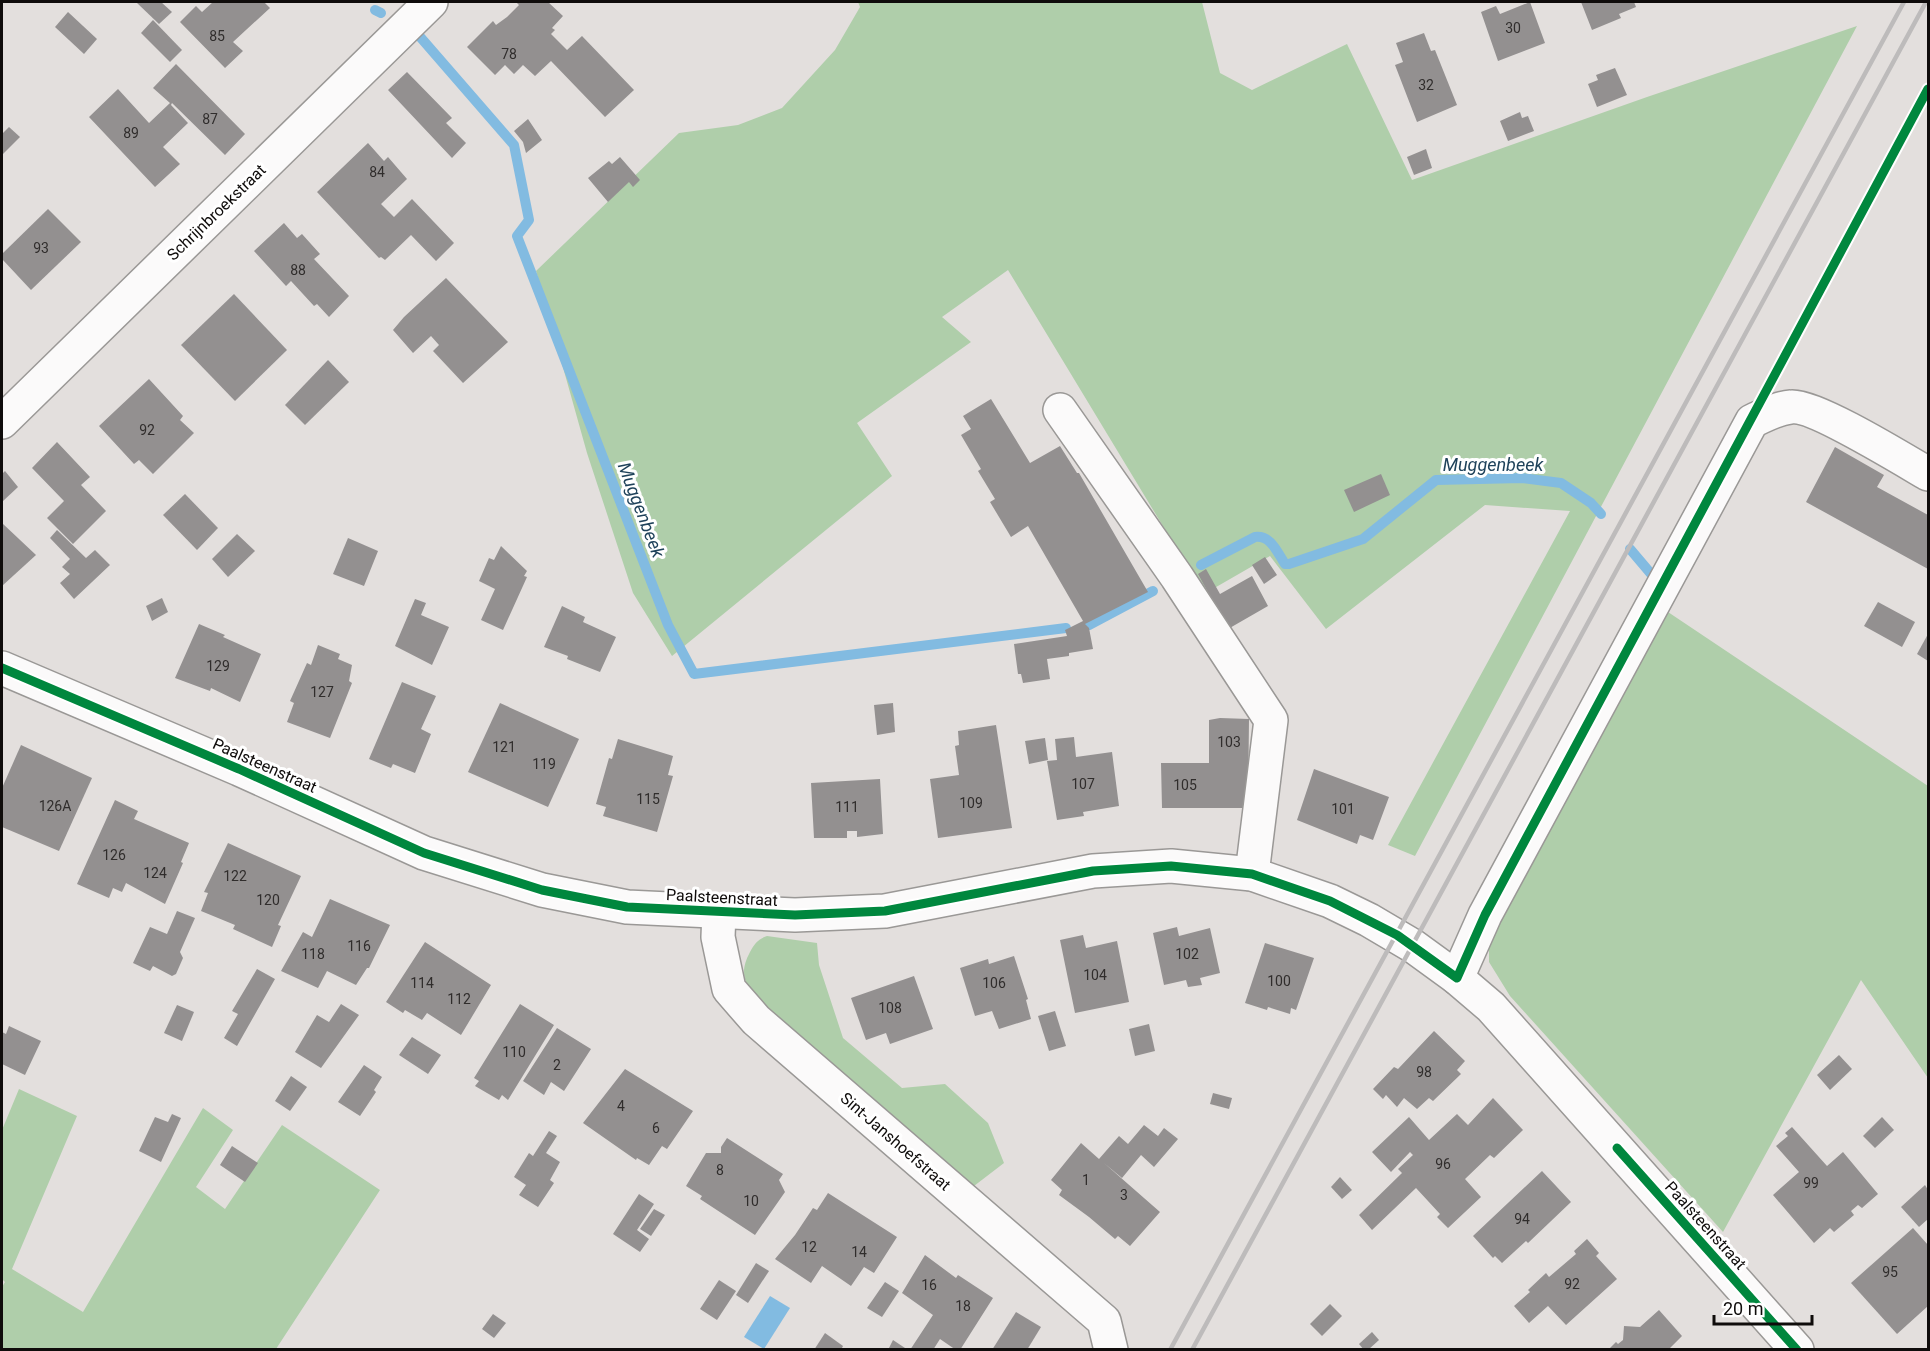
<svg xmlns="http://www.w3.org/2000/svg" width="1930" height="1351" font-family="Roboto,sans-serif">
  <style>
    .green { fill: #afceaa }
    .water { fill: #82bbe1 }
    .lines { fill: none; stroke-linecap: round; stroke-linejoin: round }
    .stream { stroke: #82bbe1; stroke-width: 10 }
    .building { fill: #939090 }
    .minor-casing { stroke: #9a9896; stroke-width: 36 }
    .minor { stroke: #fbfafa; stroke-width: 33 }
    .rail { stroke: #bdbbbb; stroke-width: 4.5 }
    .cycleway-casing { stroke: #fff; stroke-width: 13 }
    .cycleway { stroke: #00873e; stroke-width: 9 }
    .labels { text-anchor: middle; stroke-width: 6; stroke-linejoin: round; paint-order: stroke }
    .number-label { font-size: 14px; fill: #302d2c }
    .street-label { font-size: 16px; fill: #0f0c0b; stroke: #fff }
    .water-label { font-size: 18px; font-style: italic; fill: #1f425a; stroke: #fff }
  </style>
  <rect width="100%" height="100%" fill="#e3dfdd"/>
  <!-- green -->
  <g class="green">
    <polygon points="858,2 1202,2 1220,73 1252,90 1347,44 1412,180 1647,97 1857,26 1415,856 1388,845 1570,511 1485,505 1326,629 1270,556 1204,594 1008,270 942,317 971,342 857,423 892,476 672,656 633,593 587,453 536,271 679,133 738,125 782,108 835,50 860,7"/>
    <polygon points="1665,610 1928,786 1928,1078 1861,980 1723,1232 1510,996 1489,962 1489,941"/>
    <path d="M767,936L817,943L819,965L843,1038L902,1088L945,1084L988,1123L1004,1163L974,1186L758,1001C744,983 739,973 750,952C755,943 758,939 767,936Z"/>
    <polygon points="19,1089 77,1116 12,1269 83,1312 203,1108 233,1130 196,1187 225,1209 282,1125 380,1190 276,1349 2,1349 2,1287 5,1282 2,1279 2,1130"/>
  </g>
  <!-- water -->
  <polygon class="water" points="770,1296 790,1308 764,1349 744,1337"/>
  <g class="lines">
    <!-- stream -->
    <g class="stream">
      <polyline points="375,10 381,13"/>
      <polyline points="415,31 514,145 529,220 517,236 668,625 694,674 1066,628"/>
      <polyline points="1630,549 1652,575"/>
      <path d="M1201,565L1255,537C1271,535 1277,552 1285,564H1289L1363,539L1436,480L1522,478L1561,483L1591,503L1601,514"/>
      <polyline points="1089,625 1153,591"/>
    </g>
  </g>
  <!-- building -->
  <g class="building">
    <polygon points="139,2 161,2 172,12 159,24 137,3"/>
    <polygon points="213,2 264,2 270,8 233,42 243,51 225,68 180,22 196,6 202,12"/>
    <polygon points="516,2 548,2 563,16 552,28 555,30 551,34 567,50 582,36 634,90 605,117 551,61 535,76 523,65 514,74 505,65 495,75 467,47 493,21 496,25 507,17 519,5"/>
    <polygon points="1530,2 1545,43 1498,61 1481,12 1496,6 1500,14"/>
    <polygon points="1581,2 1634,2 1636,7 1619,14 1621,18 1592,30"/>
    <polygon points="68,12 97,39 84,54 55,27"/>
    <polygon points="153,20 182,50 170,62 141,33"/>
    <polygon points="1424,33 1431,51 1435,50 1457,105 1417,122 1395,65 1403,62 1396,43"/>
    <polygon points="176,64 245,134 225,155 172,103 171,105 188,123 163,147 180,164 155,187 89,117 118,89 149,123 170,103 153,88"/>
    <polygon points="1615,68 1627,95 1597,107 1588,84 1598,80 1596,75"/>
    <polygon points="407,72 452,118 446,123 466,143 452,158 388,90"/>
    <polygon points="1520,112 1522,118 1528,116 1534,131 1508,141 1500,121"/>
    <polygon points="528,119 542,140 526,153 523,142 514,131"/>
    <polygon points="9,127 20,137 2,155 2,134"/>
    <polygon points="368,143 384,161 388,157 407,179 381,204 394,217 412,199 454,243 436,261 411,235 385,260 381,257 379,258 317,192"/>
    <polygon points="1426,149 1432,168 1414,175 1407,157"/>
    <polygon points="620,157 640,180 633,187 629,182 608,202 588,178 609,161 612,164"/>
    <polygon points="48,209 81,242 31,290 2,259 2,254"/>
    <polygon points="284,223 297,238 302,234 320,254 314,259 349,296 329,317 317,304 314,306 291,281 286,286 254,251"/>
    <polygon points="446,278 508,342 463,383 433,351 439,345 431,336 413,353 393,330 404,317"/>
    <polygon points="234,294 287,350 235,401 181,345"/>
    <polygon points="328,360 349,382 305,425 285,405"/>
    <polygon points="149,379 183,416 180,420 194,433 153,474 139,460 134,464 99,426"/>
    <polygon points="991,399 1030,463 1060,446 1077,473 1079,473 1148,592 1085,624 1089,628 1093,649 1069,653 1069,656 1047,659 1050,679 1023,683 1021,674 1018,674 1014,644 1067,636 1065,630 1083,621 1028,526 1011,537 990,502 995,499 978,471 981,469 961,435 971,429 963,416"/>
    <polygon points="57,442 90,477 81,485 106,511 73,544 47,518 64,501 32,468"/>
    <polygon points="1835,447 1884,475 1877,487 1928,515 1928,569 1806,502"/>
    <polygon points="5,471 18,487 2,502 2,474"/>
    <polygon points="1381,474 1390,495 1354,512 1344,490"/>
    <polygon points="185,494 218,528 197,550 163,515"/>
    <polygon points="2,523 36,555 2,586"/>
    <polygon points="57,530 86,558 95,550 110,565 74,599 60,583 70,574 62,567 70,559 50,538"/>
    <polygon points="237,534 255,551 228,577 212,559"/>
    <polygon points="348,538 378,551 364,586 333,574"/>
    <polygon points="501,546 527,571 524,576 527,577 503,630 481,620 495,589 479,581 489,558 494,560"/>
    <polygon points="1265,557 1277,575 1264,584 1252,565"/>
    <polygon points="1206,569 1220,594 1252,576 1268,606 1228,629 1198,574"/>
    <polygon points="162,598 168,612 152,621 146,606"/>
    <polygon points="415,599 426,603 421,615 449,627 432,665 395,646"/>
    <polygon points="1878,602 1915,622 1902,647 1864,626"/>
    <polygon points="562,606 585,617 583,622 616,637 600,672 567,659 568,656 544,647"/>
    <polygon points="199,624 225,635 223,637 261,654 240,702 211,688 210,691 175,678"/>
    <polygon points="1928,634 1928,661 1917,654"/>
    <polygon points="318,645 340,654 338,659 352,665 349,681 352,683 330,738 287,722 294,703 290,701 307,663 311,665"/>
    <polygon points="402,682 436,696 421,729 431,734 415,773 393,764 391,768 369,759"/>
    <polygon points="500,703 579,739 548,807 468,772"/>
    <polygon points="893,703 895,732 877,735 874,705"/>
    <polygon points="1220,718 1249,719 1248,808 1162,808 1161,763 1209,763 1209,720"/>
    <polygon points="996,725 1012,828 938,838 930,779 959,775 955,746 959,745 958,731"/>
    <polygon points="1074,737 1076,757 1112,752 1119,806 1083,812 1084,816 1057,820 1047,761 1057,760 1055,739"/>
    <polygon points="1045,738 1048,760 1029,764 1025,741"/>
    <polygon points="618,739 673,756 668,775 673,776 657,832 603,816 606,807 596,804 609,758 612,759"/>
    <polygon points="21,745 92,778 59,851 2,827 2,788"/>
    <polygon points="1314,769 1389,797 1373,840 1360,835 1357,844 1297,820"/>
    <polygon points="880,779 883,834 857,837 857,831 847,831 847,838 814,838 811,783"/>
    <polygon points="115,800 138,811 134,819 189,843 181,862 183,863 165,904 126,883 122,892 113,888 109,898 77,884"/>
    <polygon points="228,843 301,876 278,925 281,926 272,947 233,929 235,925 201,911 208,893 204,892"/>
    <polygon points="330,899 390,925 369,968 367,968 356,985 327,971 318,988 281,971 303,932 312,937"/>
    <polygon points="177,911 195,918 180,952 183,958 176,974 172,976 153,966 150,971 133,963 150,927 167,934"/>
    <polygon points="1177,927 1179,936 1210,928 1220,973 1200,978 1202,985 1188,987 1186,980 1164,985 1153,933"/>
    <polygon points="1083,935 1086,948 1117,941 1129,1002 1075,1013 1060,940"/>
    <polygon points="425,942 491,985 461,1035 427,1013 422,1020 405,1010 403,1013 386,1002"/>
    <polygon points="1265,943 1314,958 1296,1010 1291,1008 1290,1014 1268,1007 1267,1010 1245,1003"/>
    <polygon points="1014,956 1028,999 1026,1000 1031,1019 999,1029 992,1011 975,1016 960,968 988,959 989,964"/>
    <polygon points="257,969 275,979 237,1046 224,1038 238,1014 232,1011"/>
    <polygon points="914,976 933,1029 890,1044 886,1033 866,1040 851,998"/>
    <polygon points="341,1004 359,1015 321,1068 295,1052 317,1015 329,1022"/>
    <polygon points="520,1004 554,1025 508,1100 502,1095 499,1100 475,1086 479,1081 474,1078"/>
    <polygon points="177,1005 194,1012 182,1041 164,1033"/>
    <polygon points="1055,1011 1066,1046 1049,1051 1038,1016"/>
    <polygon points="1149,1024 1155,1051 1135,1056 1129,1029"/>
    <polygon points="9,1026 41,1041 25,1075 2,1064 2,1032 6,1034"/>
    <polygon points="557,1028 591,1049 564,1091 551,1082 544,1095 523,1081"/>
    <polygon points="1434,1031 1465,1061 1457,1070 1461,1074 1433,1101 1429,1098 1417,1109 1404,1098 1397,1107 1386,1095 1383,1099 1373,1089 1394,1067 1398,1069"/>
    <polygon points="412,1037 441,1055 428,1074 399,1055"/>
    <polygon points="1839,1055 1852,1069 1830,1090 1817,1075"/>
    <polygon points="364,1065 382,1077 374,1090 376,1092 360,1116 338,1102"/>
    <polygon points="625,1069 693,1111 667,1149 662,1146 649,1165 637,1158 636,1160 583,1123"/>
    <polygon points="291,1076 307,1087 290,1111 275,1101"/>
    <polygon points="1213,1093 1232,1098 1229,1109 1210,1104"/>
    <polygon points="1493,1098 1523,1130 1494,1158 1490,1155 1465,1179 1481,1197 1448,1228 1437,1217 1440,1214 1416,1188 1372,1230 1359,1215 1402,1173 1398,1169 1413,1155 1410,1152 1391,1172 1372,1152 1409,1117 1429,1140 1457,1114 1468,1125"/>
    <polygon points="172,1114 181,1118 161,1162 139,1151 155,1117 168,1122"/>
    <polygon points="1882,1117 1894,1130 1875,1148 1863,1136"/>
    <polygon points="1144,1125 1158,1136 1164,1128 1178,1139 1154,1167 1141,1155 1122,1178 1104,1163 1160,1212 1130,1246 1118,1236 1115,1239 1089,1217 1059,1195 1062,1190 1051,1180 1081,1143 1099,1159 1119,1136 1128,1144"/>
    <polygon points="1792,1127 1827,1166 1843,1152 1878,1194 1862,1208 1858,1205 1851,1211 1854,1215 1834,1232 1830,1228 1814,1243 1773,1195 1799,1172 1776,1146 1788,1136 1785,1133"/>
    <polygon points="549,1131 557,1136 546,1153 560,1162 550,1180 554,1183 538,1207 519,1195 526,1185 514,1177 529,1153 533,1156"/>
    <polygon points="727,1138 783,1174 779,1180 785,1192 755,1235 700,1199 702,1196 686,1186 706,1153 721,1153 721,1147"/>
    <polygon points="232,1146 258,1163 245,1182 220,1165"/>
    <polygon points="1542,1171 1571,1202 1528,1243 1526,1241 1502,1263 1495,1256 1493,1258 1473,1236"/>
    <polygon points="1340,1177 1352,1190 1342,1199 1331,1187"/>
    <polygon points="1925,1185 1928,1190 1928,1219 1919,1227 1901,1207"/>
    <polygon points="828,1193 897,1237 874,1273 864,1267 851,1286 822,1266 811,1283 775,1259 795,1235 813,1208 817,1210"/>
    <polygon points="639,1194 654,1204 637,1230 649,1239 640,1252 613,1234"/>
    <polygon points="654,1209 665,1215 651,1236 640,1229"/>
    <polygon points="1913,1228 1928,1245 1928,1306 1897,1334 1851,1283"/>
    <polygon points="1587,1239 1599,1253 1596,1256 1617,1279 1566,1325 1548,1306 1529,1323 1514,1306 1530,1292 1528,1290 1546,1273 1549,1277 1576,1254 1574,1251"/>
    <polygon points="925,1255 956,1278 958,1275 993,1298 960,1350 956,1350 940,1339 933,1350 910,1350 933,1315 902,1293"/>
    <polygon points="756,1263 769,1271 748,1303 736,1295"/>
    <polygon points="719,1280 736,1291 717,1320 700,1309"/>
    <polygon points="885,1282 899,1291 882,1317 867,1308"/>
    <polygon points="1330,1304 1342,1316 1322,1336 1310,1324"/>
    <polygon points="1659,1310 1682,1336 1668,1350 1608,1350 1616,1342 1618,1344 1623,1340 1624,1326 1640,1327"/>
    <polygon points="1016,1312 1041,1327 1027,1350 992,1350"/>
    <polygon points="493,1314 506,1323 494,1338 482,1329"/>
    <polygon points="1372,1332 1379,1340 1368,1350 1364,1350 1359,1344"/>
    <polygon points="825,1333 843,1346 841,1350 814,1350"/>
    <polygon points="893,1340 908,1350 888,1350"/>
  </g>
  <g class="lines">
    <!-- minor casing -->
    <g class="minor-casing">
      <g id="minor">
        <polyline points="1060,410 1177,577 1271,720 1252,874"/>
        <polyline points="2,422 431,2"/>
        <polyline points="2,668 239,769 424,853 542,890 627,907 795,915 885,911 1093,871 1171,866 1252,874 1330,901 1369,920 1413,946 1457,978 1491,1007 1797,1350"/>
        <polyline points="719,912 718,937 729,989 756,1020 1104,1321 1111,1350"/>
        <path d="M1457,978L1485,915L1752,421C1764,416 1777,408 1791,407C1813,404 1904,460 1928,474"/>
      </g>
    </g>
    <!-- minor -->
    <use href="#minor" class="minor"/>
    <!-- rail -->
    <g class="rail">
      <polyline points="1170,1350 1904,2"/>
      <polyline points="1192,1350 1926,2"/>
    </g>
    <!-- cycleway casing -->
    <g class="cycleway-casing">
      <g id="cycleway">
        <polyline points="2,668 239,769 424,853 542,890 627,907 795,915 885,911 1093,871 1171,866 1252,874 1330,901 1397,935 1457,978 1485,915 1928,89"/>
        <polyline points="1617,1148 1797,1350"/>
      </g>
    </g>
    <!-- cycleway -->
    <use href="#cycleway" class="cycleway"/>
  </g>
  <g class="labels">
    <!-- number labels -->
    <g class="number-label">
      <text x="1513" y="33">30</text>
      <text x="217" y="41">85</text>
      <text x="509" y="59">78</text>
      <text x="1426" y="90">32</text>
      <text x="210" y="124">87</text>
      <text x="131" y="138">89</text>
      <text x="377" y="177">84</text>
      <text x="41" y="253">93</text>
      <text x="298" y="275">88</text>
      <text x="147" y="435">92</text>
      <text x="218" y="671">129</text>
      <text x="322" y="697">127</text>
      <text x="1229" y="747">103</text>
      <text x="504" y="752">121</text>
      <text x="544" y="769">119</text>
      <text x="1083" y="789">107</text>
      <text x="1185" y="790">105</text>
      <text x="648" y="804">115</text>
      <text x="971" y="808">109</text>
      <text x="55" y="811">126A</text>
      <text x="847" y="812">111</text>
      <text x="1343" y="814">101</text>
      <text x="114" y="860">126</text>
      <text x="155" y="878">124</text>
      <text x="235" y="881">122</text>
      <text x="268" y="905">120</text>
      <text x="359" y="951">116</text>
      <text x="313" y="959">118</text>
      <text x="1187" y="959">102</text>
      <text x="1095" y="980">104</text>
      <text x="1279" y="986">100</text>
      <text x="422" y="988">114</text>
      <text x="994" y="988">106</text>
      <text x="459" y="1004">112</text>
      <text x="890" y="1013">108</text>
      <text x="514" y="1057">110</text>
      <text x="557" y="1070">2</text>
      <text x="1424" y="1077">98</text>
      <text x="621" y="1111">4</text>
      <text x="656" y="1133">6</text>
      <text x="1443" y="1169">96</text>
      <text x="720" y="1175">8</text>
      <text x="1086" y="1185">1</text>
      <text x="1811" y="1188">99</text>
      <text x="1124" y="1200">3</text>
      <text x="751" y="1206">10</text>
      <text x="1522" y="1224">94</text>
      <text x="809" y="1252">12</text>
      <text x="859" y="1257">14</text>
      <text x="1890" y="1277">95</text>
      <text x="1572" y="1289">92</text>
      <text x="929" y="1290">16</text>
      <text x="963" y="1311">18</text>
    </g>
    <!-- street labels -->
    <g class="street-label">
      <text transform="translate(216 212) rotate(-44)" y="6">Schrijnbroekstraat</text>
      <text transform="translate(265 765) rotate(24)" y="6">Paalsteenstraat</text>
      <text transform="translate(722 897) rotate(3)" y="6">Paalsteenstraat</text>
      <text transform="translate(896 1141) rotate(41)" y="6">Sint-Janshoefstraat</text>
      <text transform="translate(1706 1225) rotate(48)" y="6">Paalsteenstraat</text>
    </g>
    <!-- water labels -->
    <g class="water-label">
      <text x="1493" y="471">Muggenbeek</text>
      <text transform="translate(641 510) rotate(69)" y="6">Muggenbeek</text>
    </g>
  </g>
  <!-- border -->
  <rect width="1930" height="1351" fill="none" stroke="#0f0c0b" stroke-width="6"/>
  <!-- scale -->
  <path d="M1714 1315v9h98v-9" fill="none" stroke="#0f0c0b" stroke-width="3"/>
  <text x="1723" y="1315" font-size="18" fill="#0f0c0b" stroke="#ffffff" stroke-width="4.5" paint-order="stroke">20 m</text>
</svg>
